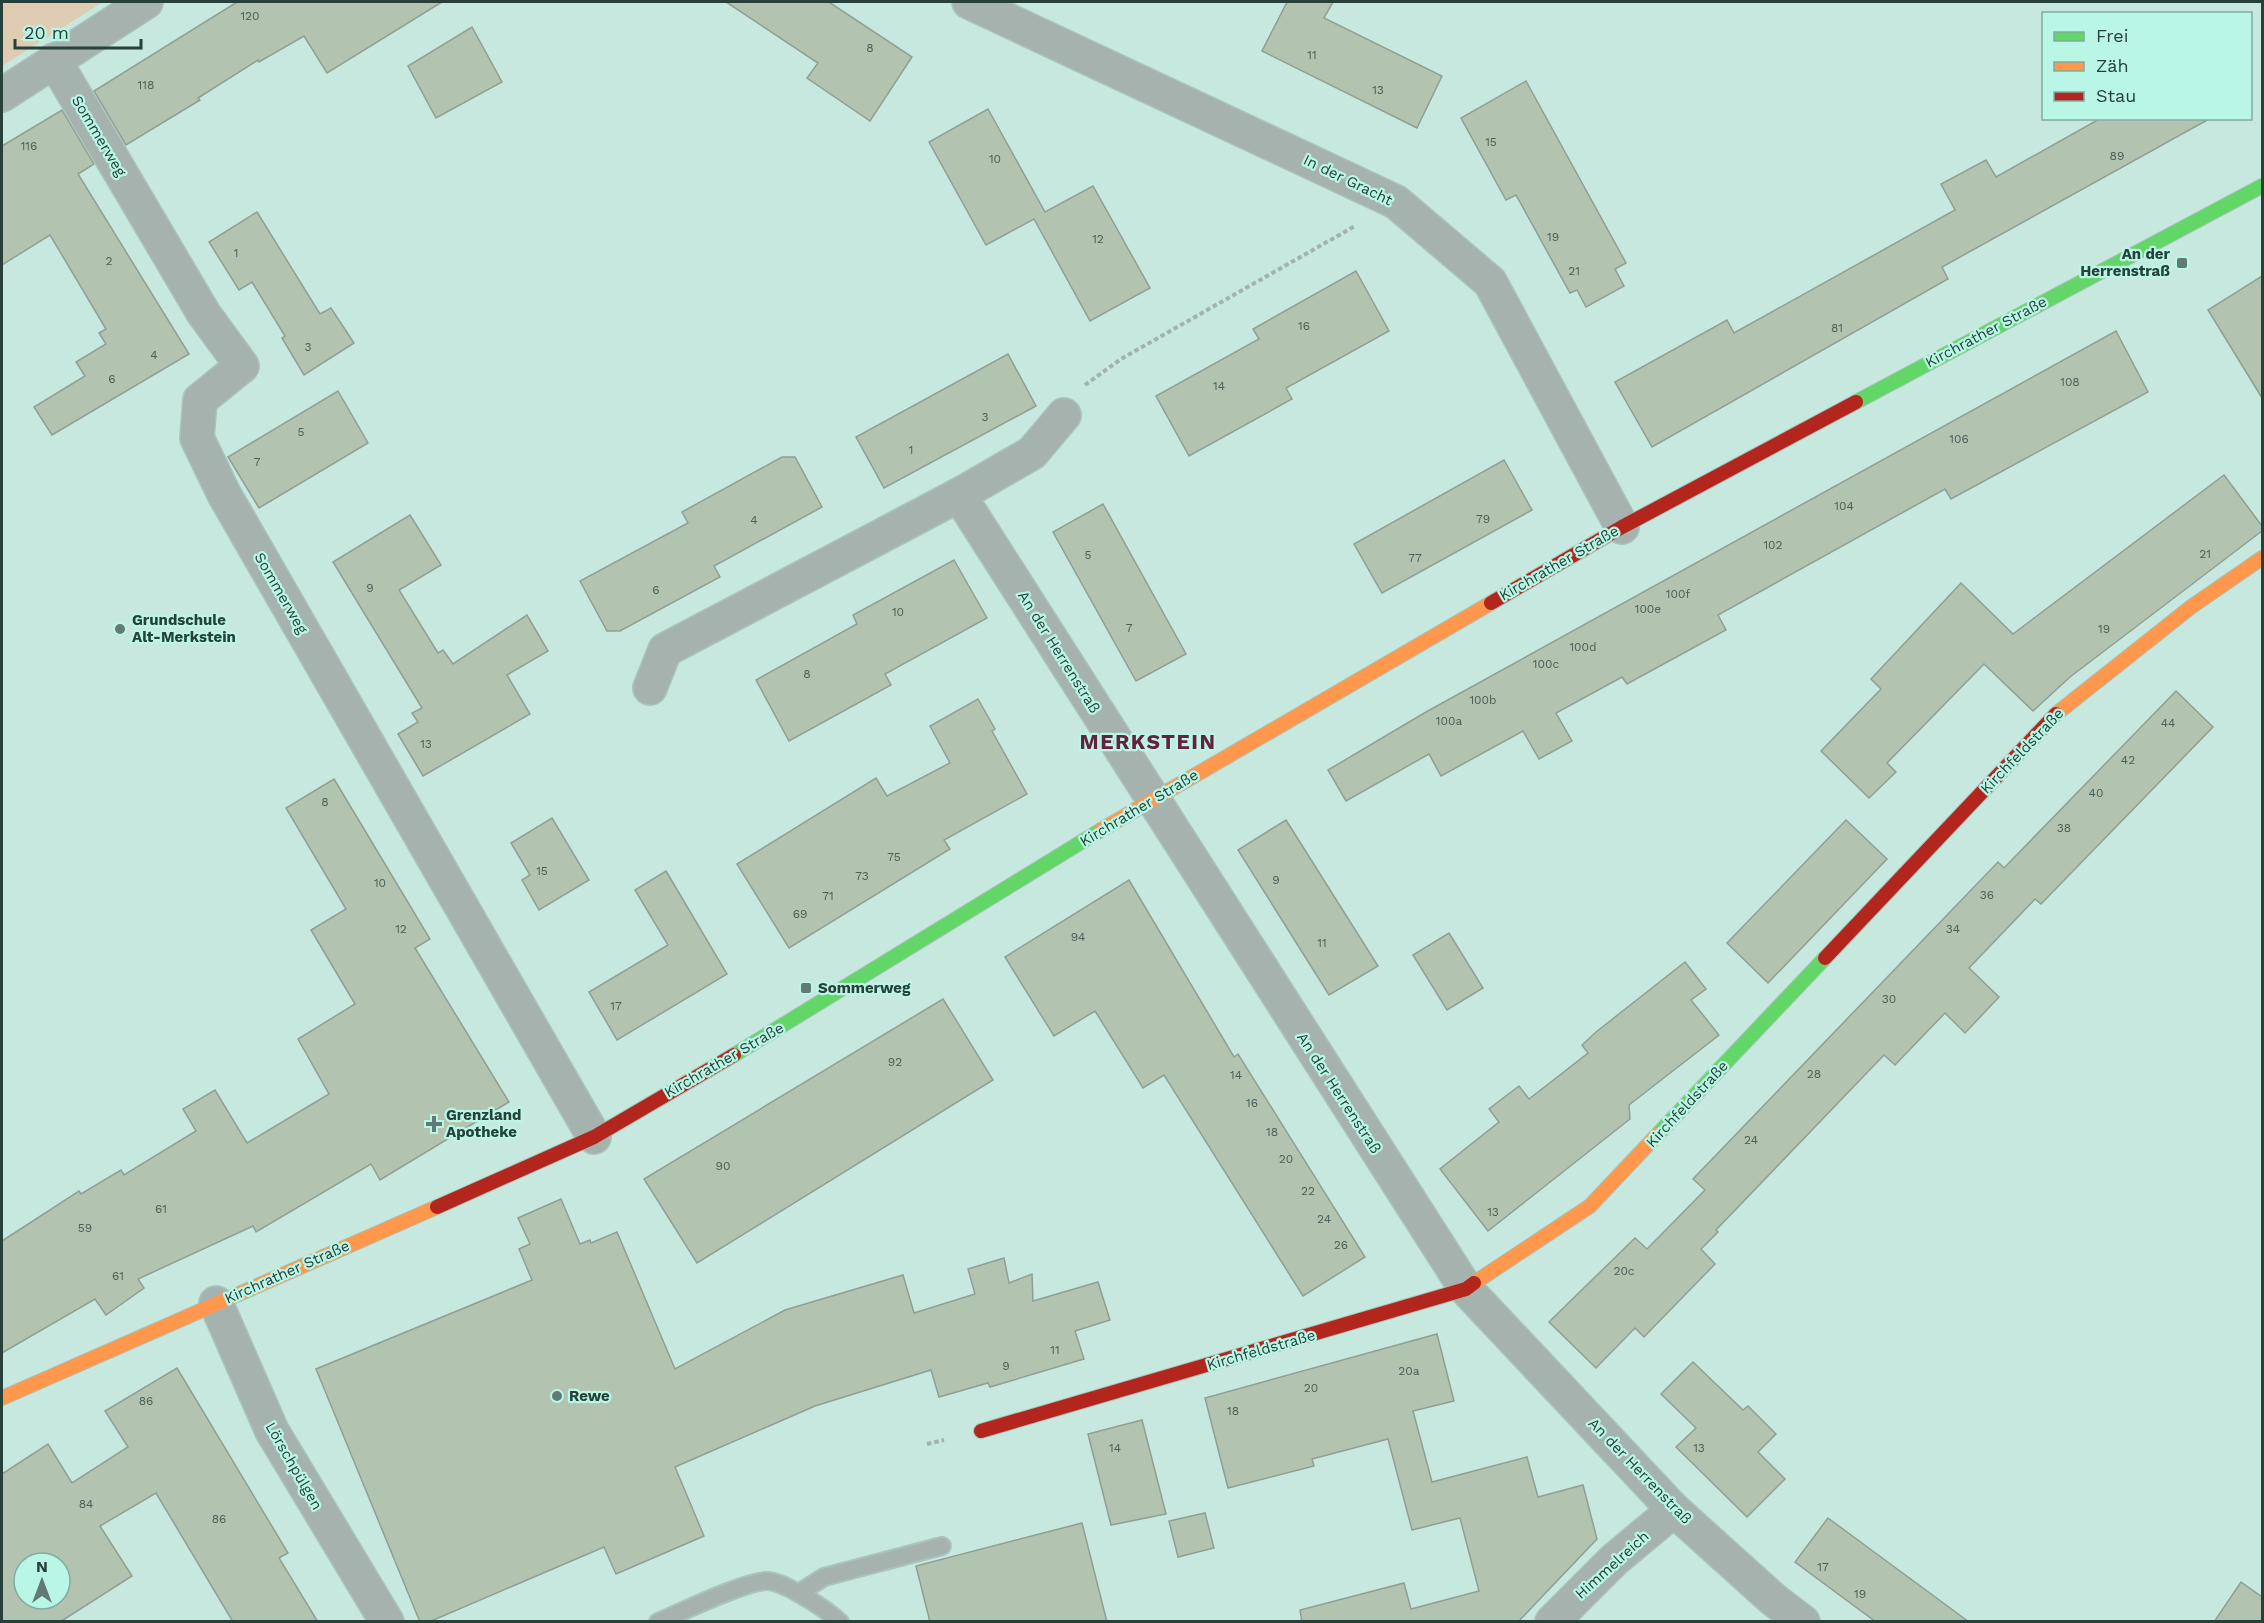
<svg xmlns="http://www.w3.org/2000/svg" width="2264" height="1623" font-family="'Work Sans',sans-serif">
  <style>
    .green { fill: #decdb3 }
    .building { fill: #b2c3af; stroke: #8f9f93; stroke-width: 1.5; fill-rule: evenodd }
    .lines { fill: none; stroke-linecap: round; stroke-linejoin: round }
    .lane-casing { stroke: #a9c4bc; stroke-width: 20 }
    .street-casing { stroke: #a9c4bc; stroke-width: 36 }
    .fast-casing { stroke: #a9c4bc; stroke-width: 16 }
    .slow-casing { stroke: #a9c4bc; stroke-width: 16 }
    .jam-casing { stroke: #a9c4bc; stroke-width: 16 }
    .path { stroke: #a2b2ad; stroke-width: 4; stroke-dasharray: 4.5 3; stroke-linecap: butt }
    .lane { stroke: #a5b2ae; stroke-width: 16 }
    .street { stroke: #a5b2ae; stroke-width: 33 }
    .fast { stroke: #63d668; stroke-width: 14 }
    .slow { stroke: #ff974d; stroke-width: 14 }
    .jam { stroke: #b3261e; stroke-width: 14 }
    .poi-dot { fill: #5f7b74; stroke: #b9f6e5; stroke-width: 2 }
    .labels { text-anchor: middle; stroke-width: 4.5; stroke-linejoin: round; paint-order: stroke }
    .number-label { font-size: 12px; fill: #4a6157 }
    .street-label { font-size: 15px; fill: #27403a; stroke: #b9f6e5 }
    .poi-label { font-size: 15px; font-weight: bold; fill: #27403a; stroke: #b9f6e5; text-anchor: start }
    .district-label { font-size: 21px; font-weight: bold; letter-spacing: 1.5px; fill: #64223f; stroke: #b9f6e5 }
  </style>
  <rect width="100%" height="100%" fill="#c7e8df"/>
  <!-- green -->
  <polygon class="green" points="2,2 103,2 2,66"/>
  <!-- building -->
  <g class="building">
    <polygon points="237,2 442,2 327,73 304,36 259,62 258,60 198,98 200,100 126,145 94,91"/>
    <polygon points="726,2 829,2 912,57 870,121 807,78 818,63"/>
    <polygon points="1287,2 1333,2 1324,18 1442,76 1417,128 1262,51"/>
    <polygon points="472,27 502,82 436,118 408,66"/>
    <polygon points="1526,81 1626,263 1615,269 1624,286 1586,307 1577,290 1570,293 1516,195 1506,200 1461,118"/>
    <polygon points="988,109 1045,212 1093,186 1150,288 1090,321 1034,219 986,245 929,142"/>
    <polygon points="62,110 94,164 78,174 189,354 52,435 34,407 85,376 76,362 106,344 99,333 106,329 50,235 2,265 2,146"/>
    <polygon points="2101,118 2211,118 1942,267 1948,279 1652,447 1615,382 1727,320 1734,333 1955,210 1941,184 1986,160 1996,177"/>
    <polygon points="257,212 320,314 331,308 354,343 304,375 282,338 285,336 252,282 239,290 209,242"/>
    <polygon points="1356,271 1389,331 1286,388 1292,399 1189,456 1156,396 1259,339 1253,329"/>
    <polygon points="2262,276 2262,398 2208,310"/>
    <polygon points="2116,331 2148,392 1951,499 1945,489 1718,615 1726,630 1627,684 1622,677 1556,713 1572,741 1539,759 1523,731 1441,776 1429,754 1346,801 1328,770 1426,712"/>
    <polygon points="1008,354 1036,406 884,488 856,437"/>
    <polygon points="338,391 368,443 259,508 228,457"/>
    <polygon points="782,457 795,457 822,507 714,566 720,577 620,631 607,631 580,581 688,523 682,512"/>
    <polygon points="1504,460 1532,510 1382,593 1354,544"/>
    <polygon points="2224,475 2262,526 2262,531 2070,677 2033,711 1984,664 1887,763 1896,772 1869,798 1821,751 1881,689 1871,679 1961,583 2013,634"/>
    <polygon points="1103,504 1186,654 1136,681 1053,532"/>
    <polygon points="410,515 441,565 399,590 438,653 443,650 453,664 527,615 548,651 507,675 530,714 423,776 398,734 418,722 412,713 422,708 333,562"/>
    <polygon points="954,560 987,618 885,674 891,685 789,741 756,680 857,624 853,615"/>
    <polygon points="2176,691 2213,727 2041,904 2035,899 1969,968 1999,997 1965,1033 1945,1013 1895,1065 1884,1055 1716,1230 1718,1232 1701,1249 1715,1264 1644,1337 1635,1328 1596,1368 1549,1322 1635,1238 1647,1249 1705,1190 1693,1179 1998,862 2004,868"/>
    <polygon points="978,699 995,729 992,731 1027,794 944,840 950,849 789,948 737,864 876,778 887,796 950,763 930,726"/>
    <polygon points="334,779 430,939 415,948 509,1102 380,1180 371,1164 256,1232 253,1226 138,1279 144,1288 106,1315 95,1299 2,1353 2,1241 79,1191 81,1194 121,1170 124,1175 196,1131 183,1109 215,1090 247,1143 329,1094 298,1039 355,1004 311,930 346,909 286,808"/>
    <polygon points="552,818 589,880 539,910 522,880 530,875 511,843"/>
    <polygon points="1286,820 1378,966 1329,995 1238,850"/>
    <polygon points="1846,820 1887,859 1768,983 1727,943"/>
    <polygon points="666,871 727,974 617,1040 589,992 668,945 635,890"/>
    <polygon points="1129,880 1234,1057 1238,1054 1365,1257 1303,1296 1164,1075 1143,1088 1095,1011 1054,1036 1005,957"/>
    <polygon points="1449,933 1483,988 1447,1010 1413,955"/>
    <polygon points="1685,962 1706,989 1691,1000 1719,1035 1629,1105 1630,1119 1488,1231 1440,1169 1499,1122 1489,1109 1519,1086 1529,1099 1588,1053 1582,1045 1596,1032"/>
    <polygon points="943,999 993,1080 697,1263 644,1179"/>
    <polygon points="561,1199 580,1244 590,1240 591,1243 617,1232 675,1369 785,1310 903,1275 914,1313 975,1294 968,1269 1004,1258 1009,1283 1032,1274 1033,1301 1098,1282 1110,1320 1075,1331 1084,1359 990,1387 988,1383 939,1397 931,1370 815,1406 675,1467 704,1536 616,1574 604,1547 429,1622 420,1622 316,1369 532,1280 519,1249 530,1244 518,1218"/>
    <polygon points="1437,1334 1454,1401 1413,1411 1432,1482 1527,1457 1538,1497 1583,1485 1597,1539 1518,1622 1302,1622 1300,1610 1404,1583 1411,1609 1479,1591 1460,1518 1412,1530 1388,1439 1312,1459 1314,1466 1228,1488 1205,1398"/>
    <polygon points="1693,1362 1743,1410 1748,1406 1776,1434 1758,1452 1785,1479 1747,1517 1676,1447 1696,1428 1661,1394"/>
    <path d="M177,1368L288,1553L279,1558L318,1622H233L156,1493L100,1526L132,1576L60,1622H2V1474L48,1444L72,1483L128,1447L105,1411ZM24,1563H60V1599H24Z"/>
    <polygon points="1142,1420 1166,1514 1111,1525 1088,1434"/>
    <polygon points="1205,1513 1214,1548 1178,1557 1169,1521"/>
    <polygon points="1828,1518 1866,1546 1969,1622 1876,1622 1795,1562"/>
    <polygon points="1082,1523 1107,1622 930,1622 916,1566"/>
    <polygon points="2241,1582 2262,1597 2262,1622 2214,1622"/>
  </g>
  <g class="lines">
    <!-- lane casing -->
    <g class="lane-casing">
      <g id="lane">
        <polyline points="799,1593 824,1577 942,1546"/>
        <path d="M658,1622C682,1612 745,1581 767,1581C784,1581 827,1610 840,1622"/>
      </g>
    </g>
    <!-- street casing -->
    <g class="street-casing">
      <g id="street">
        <polyline points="969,2 1396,202 1490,282 1622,527"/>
        <polyline points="54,60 204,314 242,366 200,400 197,438 224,494 594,1137"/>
        <polyline points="2,95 146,2"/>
        <polyline points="959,495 1466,1289 1674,1510 1774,1600 1803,1622"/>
        <polyline points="650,688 665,650 959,495 1032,453 1064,415"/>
        <polyline points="216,1303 272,1431 387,1622"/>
        <polyline points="1552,1622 1614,1560 1674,1510"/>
      </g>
    </g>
    <!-- fast casing -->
    <g class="fast-casing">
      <g id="fast">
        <polyline points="1856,402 2262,186"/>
        <polyline points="734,1055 1101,830"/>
        <polyline points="1658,1134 1825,958"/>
      </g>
    </g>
    <!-- slow casing -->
    <g class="slow-casing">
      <g id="slow">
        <polyline points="2056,714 2191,607 2262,558"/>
        <polyline points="1101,830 1491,603"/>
        <polyline points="1474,1283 1590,1206 1658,1134"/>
        <polyline points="2,1398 437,1207"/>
      </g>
    </g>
    <!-- jam casing -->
    <g class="jam-casing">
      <g id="jam">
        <polyline points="1491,603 1622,527 1856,402"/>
        <polyline points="1825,958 2056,714"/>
        <polyline points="437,1207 594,1137 734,1055"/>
        <polyline points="981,1431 1466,1289 1474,1283"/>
      </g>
    </g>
    <!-- path -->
    <g class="path">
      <polyline points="1085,385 1121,359 1355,226"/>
      <polyline points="927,1444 944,1440"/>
    </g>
    <!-- lane -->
    <use href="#lane" class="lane"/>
    <!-- street -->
    <use href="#street" class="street"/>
    <!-- fast -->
    <use href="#fast" class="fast"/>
    <!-- slow -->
    <use href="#slow" class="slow"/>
    <!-- jam -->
    <use href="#jam" class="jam"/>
  </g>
  <!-- markers -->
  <g class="poi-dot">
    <rect x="2176" y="257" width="12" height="12" rx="3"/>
    <circle cx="120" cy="629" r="6"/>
    <rect x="800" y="982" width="12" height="12" rx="3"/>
    <path d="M431 1115h6v6h6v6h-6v6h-6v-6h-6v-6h6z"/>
    <circle cx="557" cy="1396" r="6"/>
  </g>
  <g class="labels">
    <!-- number labels -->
    <g class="number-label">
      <text x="250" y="20">120</text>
      <text x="870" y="52">8</text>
      <text x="1312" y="59">11</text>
      <text x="146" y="89">118</text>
      <text x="1378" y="94">13</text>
      <text x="1491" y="146">15</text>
      <text x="29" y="150">116</text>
      <text x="2117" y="160">89</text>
      <text x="995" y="163">10</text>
      <text x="1553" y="241">19</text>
      <text x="1098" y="243">12</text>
      <text x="236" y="257">1</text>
      <text x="109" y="265">2</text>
      <text x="1574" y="275">21</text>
      <text x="1304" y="330">16</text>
      <text x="1837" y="332">81</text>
      <text x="308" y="351">3</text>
      <text x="154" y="359">4</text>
      <text x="112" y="383">6</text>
      <text x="2070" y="386">108</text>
      <text x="1219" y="390">14</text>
      <text x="985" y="421">3</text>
      <text x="301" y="436">5</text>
      <text x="1959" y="443">106</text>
      <text x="911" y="454">1</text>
      <text x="257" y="466">7</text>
      <text x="1844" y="510">104</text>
      <text x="1483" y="523">79</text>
      <text x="754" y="524">4</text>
      <text x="1773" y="549">102</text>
      <text x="2205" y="558">21</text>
      <text x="1088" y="559">5</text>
      <text x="1415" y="562">77</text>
      <text x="370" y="592">9</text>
      <text x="656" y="594">6</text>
      <text x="1678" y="598">100f</text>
      <text x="1648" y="613">100e</text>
      <text x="898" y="616">10</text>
      <text x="1129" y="632">7</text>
      <text x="2104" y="633">19</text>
      <text x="1583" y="651">100d</text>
      <text x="1546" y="668">100c</text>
      <text x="807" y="678">8</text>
      <text x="1483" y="704">100b</text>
      <text x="1449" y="725">100a</text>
      <text x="2168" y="727">44</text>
      <text x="426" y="748">13</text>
      <text x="2128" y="764">42</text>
      <text x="2096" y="797">40</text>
      <text x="325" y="806">8</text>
      <text x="2064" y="832">38</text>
      <text x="894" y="861">75</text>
      <text x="542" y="875">15</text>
      <text x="862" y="880">73</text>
      <text x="1276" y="884">9</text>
      <text x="380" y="887">10</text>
      <text x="1987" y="899">36</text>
      <text x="828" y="900">71</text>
      <text x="800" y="918">69</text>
      <text x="401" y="933">12</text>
      <text x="1953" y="933">34</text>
      <text x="1078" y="941">94</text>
      <text x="1322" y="947">11</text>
      <text x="1889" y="1003">30</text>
      <text x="616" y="1010">17</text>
      <text x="895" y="1066">92</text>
      <text x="1814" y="1078">28</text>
      <text x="1236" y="1079">14</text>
      <text x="1252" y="1107">16</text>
      <text x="1272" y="1136">18</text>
      <text x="1751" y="1144">24</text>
      <text x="1286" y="1163">20</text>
      <text x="723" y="1170">90</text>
      <text x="1308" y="1195">22</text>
      <text x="161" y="1213">61</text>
      <text x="1493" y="1216">13</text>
      <text x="1324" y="1223">24</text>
      <text x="85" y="1232">59</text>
      <text x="1341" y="1249">26</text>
      <text x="1624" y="1275">20c</text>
      <text x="118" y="1280">61</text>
      <text x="1055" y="1354">11</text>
      <text x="1006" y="1370">9</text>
      <text x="1409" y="1375">20a</text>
      <text x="1311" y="1392">20</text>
      <text x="146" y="1405">86</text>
      <text x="1233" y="1415">18</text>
      <text x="1115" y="1452">14</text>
      <text x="1699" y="1452">13</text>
      <text x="86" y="1508">84</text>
      <text x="219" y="1523">86</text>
      <text x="1823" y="1571">17</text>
      <text x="1860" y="1598">19</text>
    </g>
    <!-- street labels -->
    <g class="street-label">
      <text transform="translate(99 136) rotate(59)" y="5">Sommerweg</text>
      <text transform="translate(1348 180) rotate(26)" y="5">In der Gracht</text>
      <text transform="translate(1986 332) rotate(-28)" y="5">Kirchrather Straße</text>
      <text transform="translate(1559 563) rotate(-30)" y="5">Kirchrather Straße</text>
      <text transform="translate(281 593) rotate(60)" y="5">Sommerweg</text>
      <text transform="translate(1059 652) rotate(58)" y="5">An der Herrenstraß</text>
      <text transform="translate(2022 751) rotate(-46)" y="5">Kirchfeldstraße</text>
      <text transform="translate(1139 808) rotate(-31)" y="5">Kirchrather Straße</text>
      <text transform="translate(724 1060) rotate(-30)" y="5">Kirchrather Straße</text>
      <text transform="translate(1339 1093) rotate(57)" y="5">An der Herrenstraß</text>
      <text transform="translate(1687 1104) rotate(-47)" y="5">Kirchfeldstraße</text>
      <text transform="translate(287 1272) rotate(-24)" y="5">Kirchrather Straße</text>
      <text transform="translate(1261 1350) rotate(-16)" y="5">Kirchfeldstraße</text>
      <text transform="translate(294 1466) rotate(60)" y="5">Lörschpülgen</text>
      <text transform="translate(1640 1471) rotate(46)" y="5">An der Herrenstraß</text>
      <text transform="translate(1612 1565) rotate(-42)" y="5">Himmelreich</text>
    </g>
    <!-- poi labels -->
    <g class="poi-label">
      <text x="2170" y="259" text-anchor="end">An der<tspan x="2170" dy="17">Herrenstraß</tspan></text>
      <text x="132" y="625">Grundschule<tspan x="132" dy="17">Alt-Merkstein</tspan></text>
      <text x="818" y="993">Sommerweg</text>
      <text x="446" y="1120">Grenzland<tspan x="446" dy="17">Apotheke</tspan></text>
      <text x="569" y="1401">Rewe</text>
    </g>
    <!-- district labels -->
    <g class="district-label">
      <text x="1148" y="749">MERKSTEIN</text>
    </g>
  </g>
  <!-- border -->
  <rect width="2264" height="1623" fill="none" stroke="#27403a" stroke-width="6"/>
  <!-- legend -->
  <rect x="2042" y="12" width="210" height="108" fill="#b9f6e5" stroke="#7fada1" stroke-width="1.5"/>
  <rect x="2054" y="32" width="30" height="9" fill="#63d668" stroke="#7fada1" stroke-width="1.5"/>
  <text x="2096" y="42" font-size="18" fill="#27403a">Frei</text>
  <rect x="2054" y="62" width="30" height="9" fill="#ff974d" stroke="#7fada1" stroke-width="1.5"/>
  <text x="2096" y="72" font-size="18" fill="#27403a">Zäh</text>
  <rect x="2054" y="92" width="30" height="9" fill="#b3261e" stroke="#7fada1" stroke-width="1.5"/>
  <text x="2096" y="102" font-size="18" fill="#27403a">Stau</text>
  <!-- north arrow -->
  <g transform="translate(42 1581)"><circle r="28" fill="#b9f6e5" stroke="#7fada1" stroke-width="1.5"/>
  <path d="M0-4.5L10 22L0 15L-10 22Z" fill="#5f7b74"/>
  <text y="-9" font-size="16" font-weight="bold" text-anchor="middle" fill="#27403a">N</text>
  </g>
  <!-- scale -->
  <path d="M15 39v9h126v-9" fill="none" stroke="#27403a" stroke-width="3"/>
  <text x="24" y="39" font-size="18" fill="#27403a" stroke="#b9f6e5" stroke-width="4.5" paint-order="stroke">20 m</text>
</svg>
